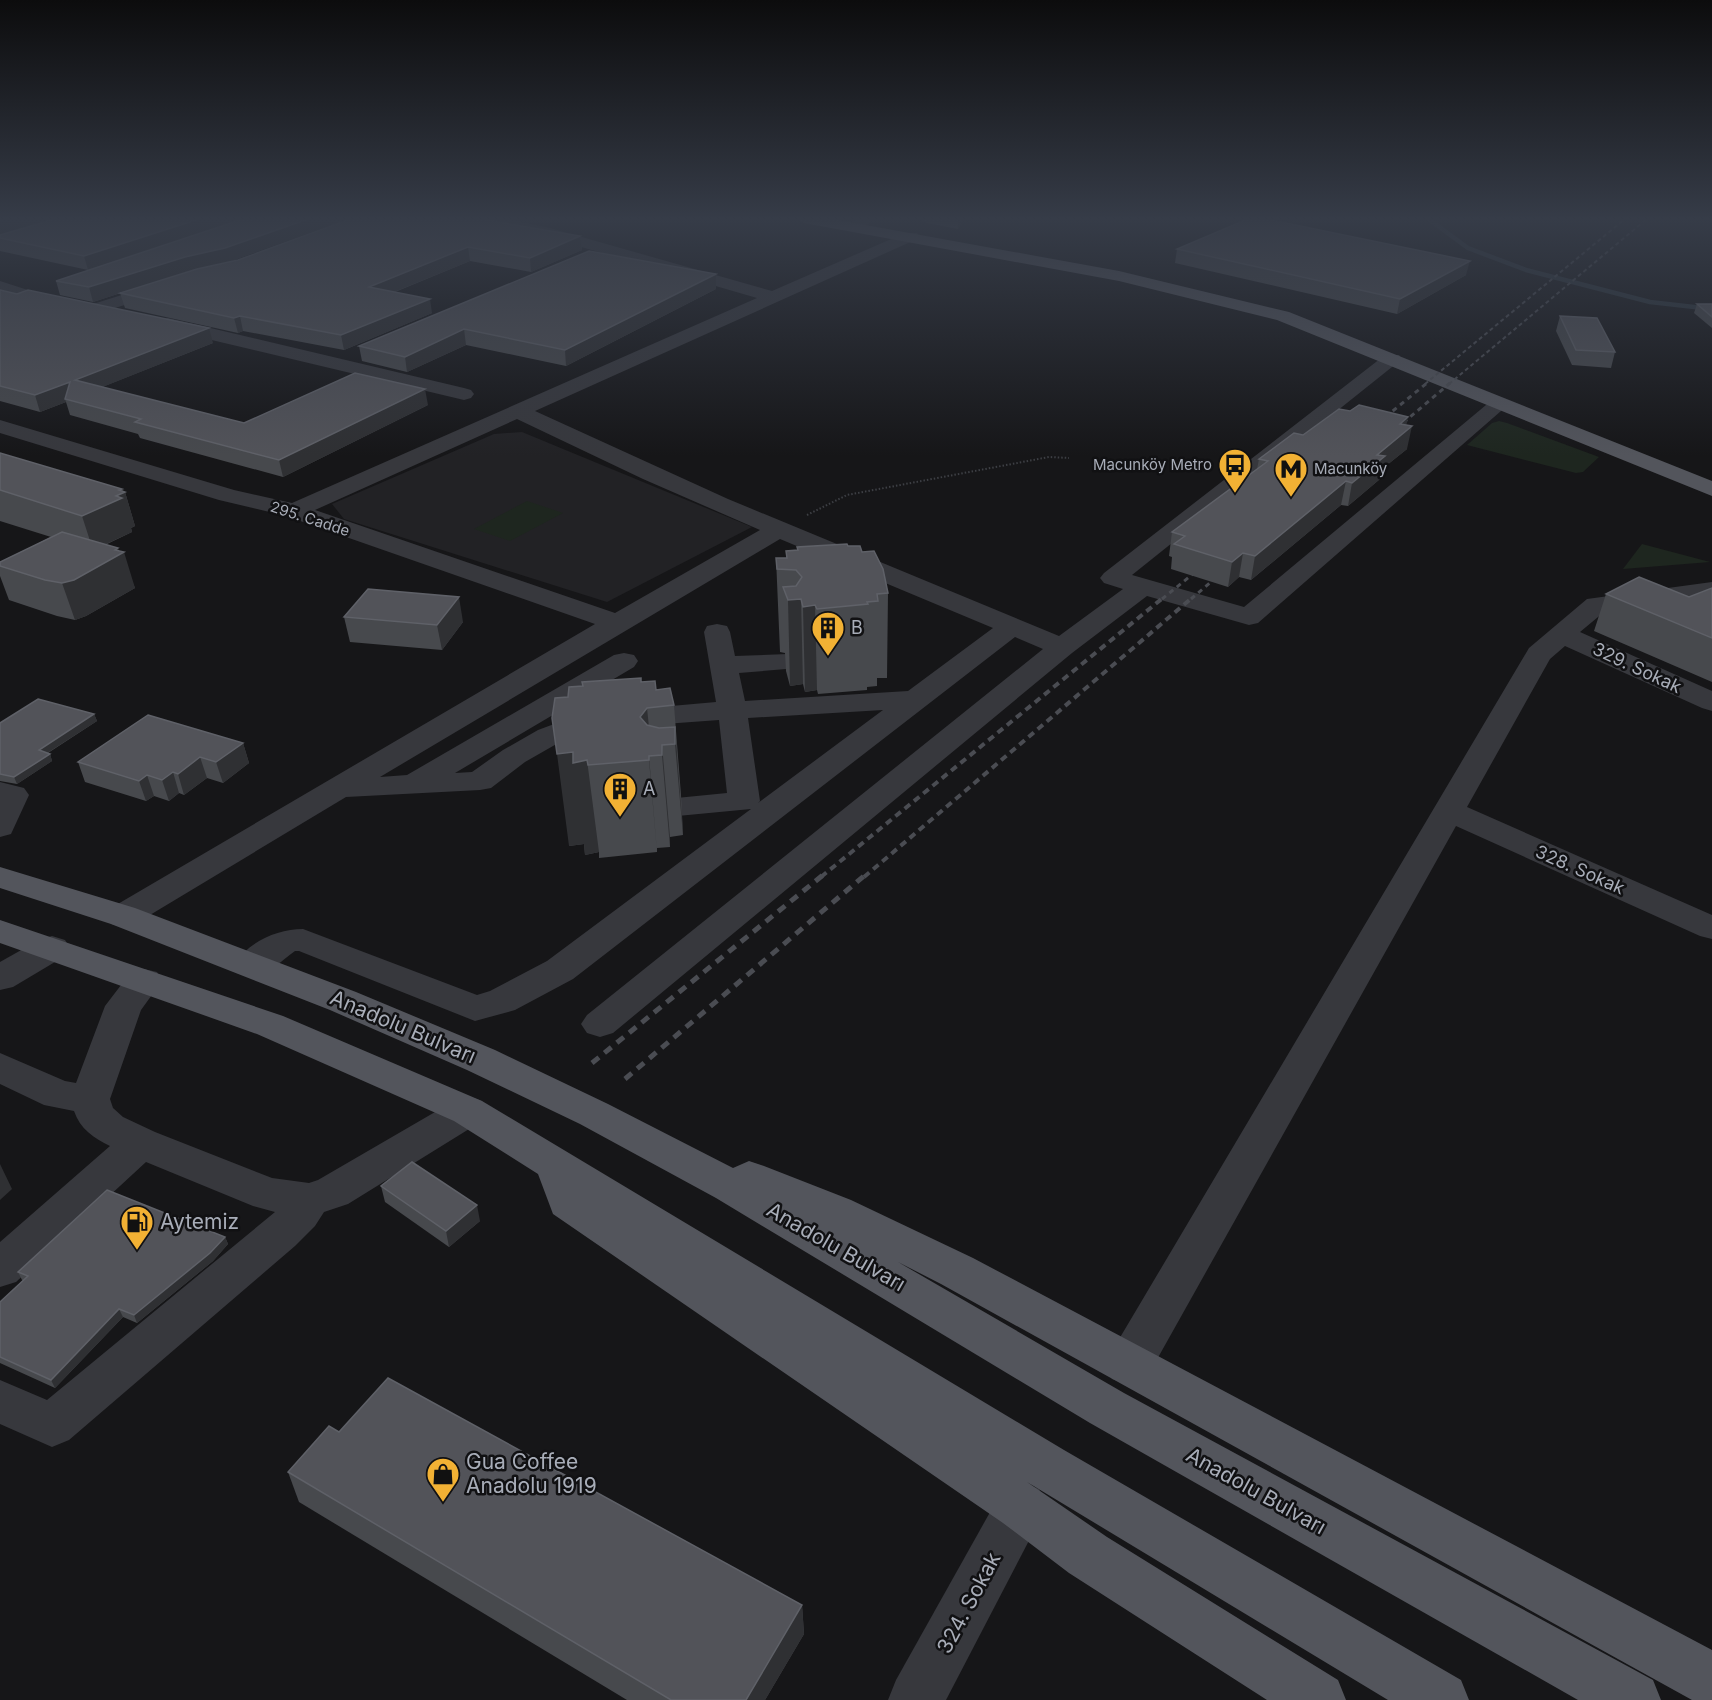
<svg xmlns="http://www.w3.org/2000/svg" width="1712" height="1700" font-family="Inter,sans-serif">
  <style>
    .built { fill: #222225 }
    .green { fill: #1e261f }
    .lines { fill: none; stroke-linecap: round; stroke-linejoin: round }
    .stream { stroke: #2c353c; stroke-width: 4.5 }
    .path { stroke: #3d3f44; stroke-width: 2; stroke-dasharray: 1.5 2; stroke-linecap: butt }
    .minor { fill: #37383d; fill-rule: evenodd }
    .major { fill: #53555c; fill-rule: evenodd }
    .rail-far3 { stroke: #4a4c52; stroke-width: 2; stroke-dasharray: 4 3; stroke-linecap: butt }
    .rail-far2 { stroke: #4a4c52; stroke-width: 3; stroke-dasharray: 5 4.5; stroke-linecap: butt }
    .rail-far1 { stroke: #4a4c52; stroke-width: 4; stroke-dasharray: 7 5; stroke-linecap: butt }
    .rail { stroke: #4a4c52; stroke-width: 5; stroke-dasharray: 9 7; stroke-linecap: butt }
    .wall { fill: #47494d }
    .shaded-wall { fill: #2f3033 }
    .building { fill: #525359; stroke: #5f6168; stroke-width: 1.5 }
    .labels { text-anchor: middle; stroke-width: 5; stroke-linejoin: round; paint-order: stroke }
    .far-poi-label { font-size: 15px; fill: #a8adb8; stroke: #111113; text-anchor: end }
    .far-street-label { font-size: 15px; fill: #a8adb8; stroke: #111113 }
    .poi-label { font-size: 18px; fill: #a8adb8; stroke: #111113; text-anchor: start }
    .street-label { font-size: 18px; fill: #a8adb8; stroke: #111113 }
    .near-street-label { font-size: 21px; fill: #a8adb8; stroke: #111113 }
    .near-poi-label { font-size: 21px; fill: #a8adb8; stroke: #111113; text-anchor: start }
  </style>
  <rect width="100%" height="100%" fill="#161618"/>
  <!-- built -->
  <polygon class="built" points="522,432 752,527 607,602 344,519 332,504 494,434"/>
  <!-- green -->
  <g class="green">
    <polygon points="1499,421 1507,423 1599,457 1583,472 1576,473 1467,445 1492,423"/>
    <polygon points="527,501 563,513 510,541 474,529"/>
    <polygon points="1642,544 1710,562 1623,569"/>
  </g>
  <g class="lines">
    <!-- stream -->
    <polyline class="stream" points="1427,218 1468,248 1526,270 1650,302 1712,309"/>
    <!-- path -->
    <polyline class="path" points="807,515 847,495 1049,457 1069,458"/>
    <!-- minor -->
    <g class="minor">
      <path d="M474,218H502L550,228L772,291L905,233H917L919,236L917,239L535,411L728,499L1059,636L1123,589L1104,583L1100,578L1104,573L1385,355H1399L1402,359L1132,575L1244,607L1492,400L1499,398L1506,400L1509,404L1258,623L1249,625L1147,596L1072,653L613,1033L600,1037L587,1033L581,1024L587,1015L1043,649L1015,637L573,979L515,1010L475,1021L299,951H295C276,965 264,980 239,973L234,965C248,942 277,929 303,929L477,995L490,991L547,961L751,809L667,817L656,814L651,807L656,800L727,793L719,720L596,729L560,742L525,762L491,788L480,790L346,797L135,924L123,927L111,924L106,916L111,908L595,624L286,516L219,500L0,433V420L234,490L292,503L757,298L547,237L476,221ZM517,419L643,479L760,530L615,613L315,510ZM780,539L993,628L908,691L745,701L739,673L798,668L802,662L798,656L788,654L735,656L730,632L727,626L717,624L707,626L704,632L716,702L581,714L538,730L503,750L472,772L455,773L634,667L638,661L634,655L624,653L614,655L407,775L380,777ZM883,710L758,803L760,801L748,718Z"/>
      <polygon points="858,218 875,218 861,230 849,230 847,227"/>
      <polygon points="0,281 34,292 71,299 74,303 71,307 65,308 24,301 0,292"/>
      <polygon points="166,281 172,282 175,286 172,290 96,314 90,313 87,309 90,305"/>
      <polygon points="168,318 464,388 471,390 474,394 471,398 464,400 161,328 159,324 161,320"/>
      <polygon points="1712,582 1712,598 1604,612 1580,632 1712,691 1712,711 1702,708 1565,646 1550,659 1467,807 1712,915 1712,939 1700,936 1456,826 1146,1379 1129,1385 1112,1379 1105,1365 1112,1351 1529,648 1587,599"/>
      <polygon points="0,782 24,788 29,795 11,834 0,837"/>
      <polygon points="52,936 65,940 70,948 65,956 13,987 0,990 0,962 39,940"/>
      <path d="M144,969L157,972L162,981L141,1010L110,1099L113,1108L123,1117L155,1132L272,1178L309,1183L318,1180L454,1101L468,1096L482,1101L488,1111L482,1121L348,1204L324,1212L315,1226L295,1246L69,1440L52,1447L0,1424V1380L47,1400L275,1212L253,1206L146,1162L16,1282L0,1287V1242L110,1146C94,1138 80,1129 74,1111L44,1105L0,1084V1053L65,1081L76,1083L105,1006L131,972Z"/>
      <polygon points="1021,1482 1039,1489 1047,1506 946,1700 888,1700 896,1680 1003,1489"/>
    </g>
    <!-- major -->
    <g class="major">
      <polygon points="796,218 827,218 1119,271 1289,312 1712,481 1712,496 1277,320 1119,281 804,223"/>
      <polygon points="0,867 135,908 356,992 495,1050 608,1104 733,1168 749,1161 764,1166 851,1200 973,1258 1712,1650 1712,1700 1692,1700 941,1284 898,1262 1124,1393 1653,1680 1661,1700 1578,1700 1090,1423 716,1198 580,1124 467,1070 330,1010 111,924 0,888"/>
      <polygon points="0,920 283,1016 482,1101 1064,1450 1461,1680 1469,1700 1388,1700 1027,1482 1107,1537 1338,1680 1346,1700 1267,1700 1069,1573 1003,1523 553,1214 538,1174 454,1121 257,1034 0,943"/>
    </g>
    <!-- rail-far3 -->
    <g class="rail-far3">
      <polyline points="1425,384 1626,218"/>
      <polyline points="1449,384 1648,218"/>
    </g>
    <!-- rail-far2 -->
    <g class="rail-far2">
      <polyline points="1378,423 1427,383"/>
      <polyline points="1396,429 1450,383"/>
      <polyline points="1162,599 1204,565"/>
      <polyline points="1191,599 1225,570"/>
    </g>
    <!-- rail-far1 -->
    <g class="rail-far1">
      <polyline points="821,877 1164,597"/>
      <polyline points="864,877 1193,597"/>
    </g>
    <!-- rail -->
    <g class="rail">
      <polyline points="592,1063 823,875"/>
      <polyline points="625,1079 865,875"/>
    </g>
  </g>
  <!-- wall -->
  <g class="wall">
    <polygon points="0,218 245,218 88,270 0,251"/>
    <polygon points="246,218 350,218 228,262 188,271 93,302 60,295 56,281"/>
    <polygon points="922,218 964,218 958,229 922,222"/>
    <polygon points="580,236 582,250 531,272 470,261 395,292 432,313 344,350 243,331 238,333 125,308 120,293 238,260"/>
    <polygon points="1177,249 1466,275 1397,314 1175,263"/>
    <polygon points="716,289 566,366 466,345 407,372 362,361 359,346"/>
    <polygon points="0,290 213,343 102,387 244,423 428,405 283,477 140,438 138,434 70,415 66,402 40,412 0,401"/>
    <polygon points="1697,304 1712,304 1712,328 1694,313"/>
    <polygon points="1560,316 1615,352 1611,368 1572,365 1556,331"/>
    <polygon points="1350,411 1406,425 1407,449 1382,469 1380,479 1348,506 1341,505 1251,580 1239,577 1228,587 1171,569 1172,557 1169,556 1172,532 1257,469 1259,459"/>
    <polygon points="0,453 125,492 135,526 131,528 132,532 105,545 119,551 135,588 86,616 75,620 57,616 9,600 0,576 0,562 51,537 0,521"/>
    <polygon points="848,546 862,552 888,593 887,678 877,678 877,686 867,687 867,690 818,694 817,690 805,692 803,684 790,686 786,671 785,653 780,652 776,558 786,558 786,551 797,550 797,547"/>
    <polygon points="1712,588 1712,682 1594,631 1606,594 1689,597"/>
    <polygon points="344,617 463,622 442,650 350,642"/>
    <polygon points="641,682 656,690 674,705 681,795 683,835 670,837 670,847 657,848 657,852 599,858 599,852 585,855 584,844 569,846 568,697"/>
    <polygon points="94,714 97,721 48,753 50,754 52,761 17,784 0,781 0,723"/>
    <polygon points="243,743 249,763 223,783 207,778 184,795 179,793 169,801 154,796 146,801 85,782 78,762"/>
    <polygon points="381,1186 480,1221 449,1247 385,1202"/>
    <polygon points="225,1237 228,1244 213,1261 137,1323 123,1317 55,1388 0,1363 0,1302 23,1280 22,1280 18,1272"/>
    <polygon points="288,1472 802,1605 804,1634 765,1700 627,1700 299,1502"/>
  </g>
  <!-- shaded-wall -->
  <g class="shaded-wall">
    <polygon points="10,218 59,218 0,235 0,220"/>
    <polygon points="202,218 245,218 88,270 84,256"/>
    <polygon points="311,218 350,218 228,262 188,271 93,302 89,287"/>
    <polygon points="958,218 964,218 958,229"/>
    <polygon points="580,236 582,250 531,272 530,258"/>
    <polygon points="468,247 470,261 372,301 369,287"/>
    <polygon points="1470,261 1466,275 1397,314 1400,299"/>
    <polygon points="716,274 716,289 566,366 565,350"/>
    <polygon points="430,299 432,313 344,350 341,335"/>
    <polygon points="240,316 243,331 238,333 234,318"/>
    <polygon points="209,328 213,343 80,396 75,380"/>
    <polygon points="464,329 466,345 407,372 405,357"/>
    <polygon points="70,382 65,399 66,402 40,412 35,395"/>
    <polygon points="425,389 428,405 283,477 279,460"/>
    <polygon points="1408,417 1405,432 1412,426 1407,449 1382,469 1380,479 1348,506 1352,483 1377,455 1400,424"/>
    <polygon points="1346,481 1341,505 1251,580 1255,556"/>
    <polygon points="122,489 124,493 125,492 135,526 131,528 132,532 93,550 82,516 116,496 119,490"/>
    <polygon points="118,548 120,554 124,552 135,588 86,616 75,620 62,583"/>
    <polygon points="1243,553 1239,577 1228,587 1232,562"/>
    <polygon points="459,597 463,622 442,650 437,625"/>
    <polygon points="801,599 803,684 790,686 788,600"/>
    <polygon points="815,605 817,690 805,692 803,607"/>
    <polygon points="647,708 652,756 649,756 657,852 649,760 640,717"/>
    <polygon points="94,714 97,721 41,757 39,750"/>
    <polygon points="675,727 682,818 683,835 675,744"/>
    <polygon points="243,743 249,763 223,783 216,762"/>
    <polygon points="662,745 670,837 670,847 662,755"/>
    <polygon points="573,752 587,760 599,852 585,855 584,844 569,846 557,754"/>
    <polygon points="50,754 52,761 17,784 14,777"/>
    <polygon points="200,757 207,778 184,795 178,774"/>
    <polygon points="173,772 179,793 169,801 162,780"/>
    <polygon points="147,775 154,796 146,801 139,781"/>
    <polygon points="0,1164 12,1189 0,1200"/>
    <polygon points="477,1205 480,1221 449,1247 446,1231"/>
    <polygon points="225,1237 228,1244 213,1261 137,1323 134,1315"/>
    <polygon points="119,1309 123,1317 55,1388 51,1380"/>
    <polygon points="802,1605 804,1634 765,1700 746,1700"/>
  </g>
  <!-- building -->
  <g class="building">
    <polygon points="0,218 10,218 0,220"/>
    <polygon points="58,218 202,218 84,256 0,238 0,235"/>
    <polygon points="246,218 311,218 225,248 185,257 89,287 56,281"/>
    <polygon points="353,218 475,218 580,236 530,258 468,247 369,287 430,299 341,335 240,316 234,318 120,293 197,269 238,260"/>
    <polygon points="1250,218 1262,218 1470,261 1400,299 1177,249"/>
    <polygon points="589,251 716,274 565,350 464,329 405,357 359,346"/>
    <polygon points="0,290 17,294 28,290 209,328 75,380 244,423 355,373 425,389 279,460 135,422 141,419 65,399 70,382 35,395 0,386"/>
    <polygon points="1697,304 1712,304 1712,317"/>
    <polygon points="1560,316 1597,318 1615,352 1576,350"/>
    <polygon points="1359,405 1408,417 1400,424 1412,426 1377,455 1385,456 1352,483 1346,481 1255,556 1243,553 1232,562 1174,544 1185,536 1172,532 1268,461 1259,459 1294,433 1303,435 1339,409 1350,411"/>
    <polygon points="0,453 122,489 119,490 125,492 116,496 122,498 82,516 0,490"/>
    <polygon points="62,532 118,548 115,550 124,552 74,580 62,583 45,580 0,566 0,562"/>
    <polygon points="847,544 848,546 860,546 862,552 874,551 883,569 888,593 877,594 878,601 867,602 868,604 817,609 815,605 803,607 801,599 788,600 783,587 796,586 802,577 796,570 777,569 776,558 787,558 786,551 798,550 797,547"/>
    <polygon points="1639,577 1689,597 1712,588 1712,638 1606,594"/>
    <polygon points="368,589 459,597 437,625 344,617"/>
    <polygon points="641,678 641,682 655,681 656,690 670,688 674,705 647,708 640,717 647,725 659,728 675,727 675,744 662,745 662,755 649,756 649,760 588,765 587,760 573,763 573,752 557,754 552,718 555,698 568,697 569,687 583,686 582,682"/>
    <polygon points="38,699 94,714 39,750 50,754 14,777 0,774 0,723"/>
    <polygon points="148,715 243,743 216,762 200,757 178,774 173,772 162,780 147,775 139,781 78,762"/>
    <polygon points="412,1162 477,1205 446,1231 381,1186"/>
    <polygon points="107,1190 225,1237 210,1253 134,1315 119,1309 51,1380 0,1357 0,1302 28,1276 18,1272"/>
    <polygon points="388,1378 802,1605 746,1700 671,1700 288,1472 329,1426 339,1432"/>
  </g>
  <!-- sky -->
  <linearGradient id="sky" x2="0" y2="1"><stop stop-color="#0c0c0d"/><stop offset="0.48" stop-color="#363c48"/><stop offset="1" stop-color="#363c48" stop-opacity="0"/></linearGradient>
  <rect width="1712" height="456" fill="url(#sky)"/>
  <!-- icons -->
  <defs>
    <g id="bus-pin" transform="scale(1.725)"><path d="M0 17L-7.5 6A9.5 9.5 0 1 1 7.5 6Z" fill="#f2b134" stroke="#111113"/><path d="M-5-6H5V4H4V6H2V4H-2V6H-4V4H-5ZM-3.5-4V0h7V-4ZM-3.5 1.2v1.5H-2V1.2ZM2 1.2v1.5H3.5V1.2Z" fill="#111"/></g>
    <g id="metro-pin" transform="scale(1.725)"><path d="M0 17L-7.5 6A9.5 9.5 0 1 1 7.5 6Z" fill="#f2b134" stroke="#111113"/><path d="M-5.5 5V-5H-3L0 0L3-5H5.5V5H3V-.5L0 4L-3-.5V5Z" fill="#111"/></g>
    <g id="building-pin" transform="scale(1.725)"><path d="M0 17L-7.5 6A9.5 9.5 0 1 1 7.5 6Z" fill="#f2b134" stroke="#111113"/><path d="M-4-6H4V6H1V3H-1V6H-4ZM-2.5-4.3h1.7v1.8h-1.7ZM.8-4.3h1.7v1.8H.8ZM-2.5-1h1.7V.8h-1.7ZM.8-1h1.7V.8H.8Z" fill="#111"/></g>
    <g id="fuel-pin" transform="scale(1.725)"><path d="M0 17L-7.5 6A9.5 9.5 0 1 1 7.5 6Z" fill="#f2b134" stroke="#111113"/><path d="M-5.5-6h7V0h2V4h1.3V-2.5L3-4.5l.8-.8L6-3V5H2.5V1h-1V6h-7ZM-4.2-4.7v3.2H.2V-4.7Z" fill="#111"/></g>
    <g id="shop-pin" transform="scale(1.725)"><path d="M0 17L-7.5 6A9.5 9.5 0 1 1 7.5 6Z" fill="#f2b134" stroke="#111113"/><path d="M-5-2.5h2.3a2.7 3.5 0 0 1 5.4 0H5L5.5 6h-11ZM-1.5-2.5h3a1.5 2.3 0 0 0-3 0Z" fill="#111"/></g>
  </defs>
  <g fill-rule="evenodd">
    <use href="#bus-pin" x="1235" y="465"/>
    <use href="#metro-pin" x="1291" y="469"/>
    <use href="#building-pin" x="828" y="628"/>
    <use href="#building-pin" x="620" y="789"/>
    <use href="#fuel-pin" x="137" y="1222"/>
    <use href="#shop-pin" x="443" y="1474"/>
  </g>
  <g class="labels">
    <!-- far-poi labels -->
    <g class="far-poi-label">
      <text x="1212" y="470">Macunköy Metro</text>
      <text x="1314" y="474" text-anchor="start">Macunköy</text>
    </g>
    <!-- far-street labels -->
    <g class="far-street-label">
      <text transform="translate(310 519) rotate(18)" y="5">295. Cadde</text>
    </g>
    <!-- poi labels -->
    <g class="poi-label">
      <text x="851" y="634">B</text>
      <text x="643" y="795">A</text>
    </g>
    <!-- street labels -->
    <g class="street-label">
      <text transform="translate(1637 668) rotate(25)" y="6">329. Sokak</text>
      <text transform="translate(1580 870) rotate(24)" y="6">328. Sokak</text>
    </g>
    <!-- near-street labels -->
    <g class="near-street-label">
      <text transform="translate(403 1027) rotate(23)" y="7">Anadolu Bulvarı</text>
      <text transform="translate(836 1247) rotate(30)" y="7">Anadolu Bulvarı</text>
      <text transform="translate(1256 1491) rotate(29)" y="7">Anadolu Bulvarı</text>
      <text transform="translate(969 1603) rotate(-62)" y="7">324. Sokak</text>
    </g>
    <!-- near-poi labels -->
    <g class="near-poi-label">
      <text x="160" y="1229">Aytemiz</text>
      <text x="466" y="1469">Gua Coffee<tspan x="466" dy="24">Anadolu 1919</tspan></text>
    </g>
  </g>
</svg>
